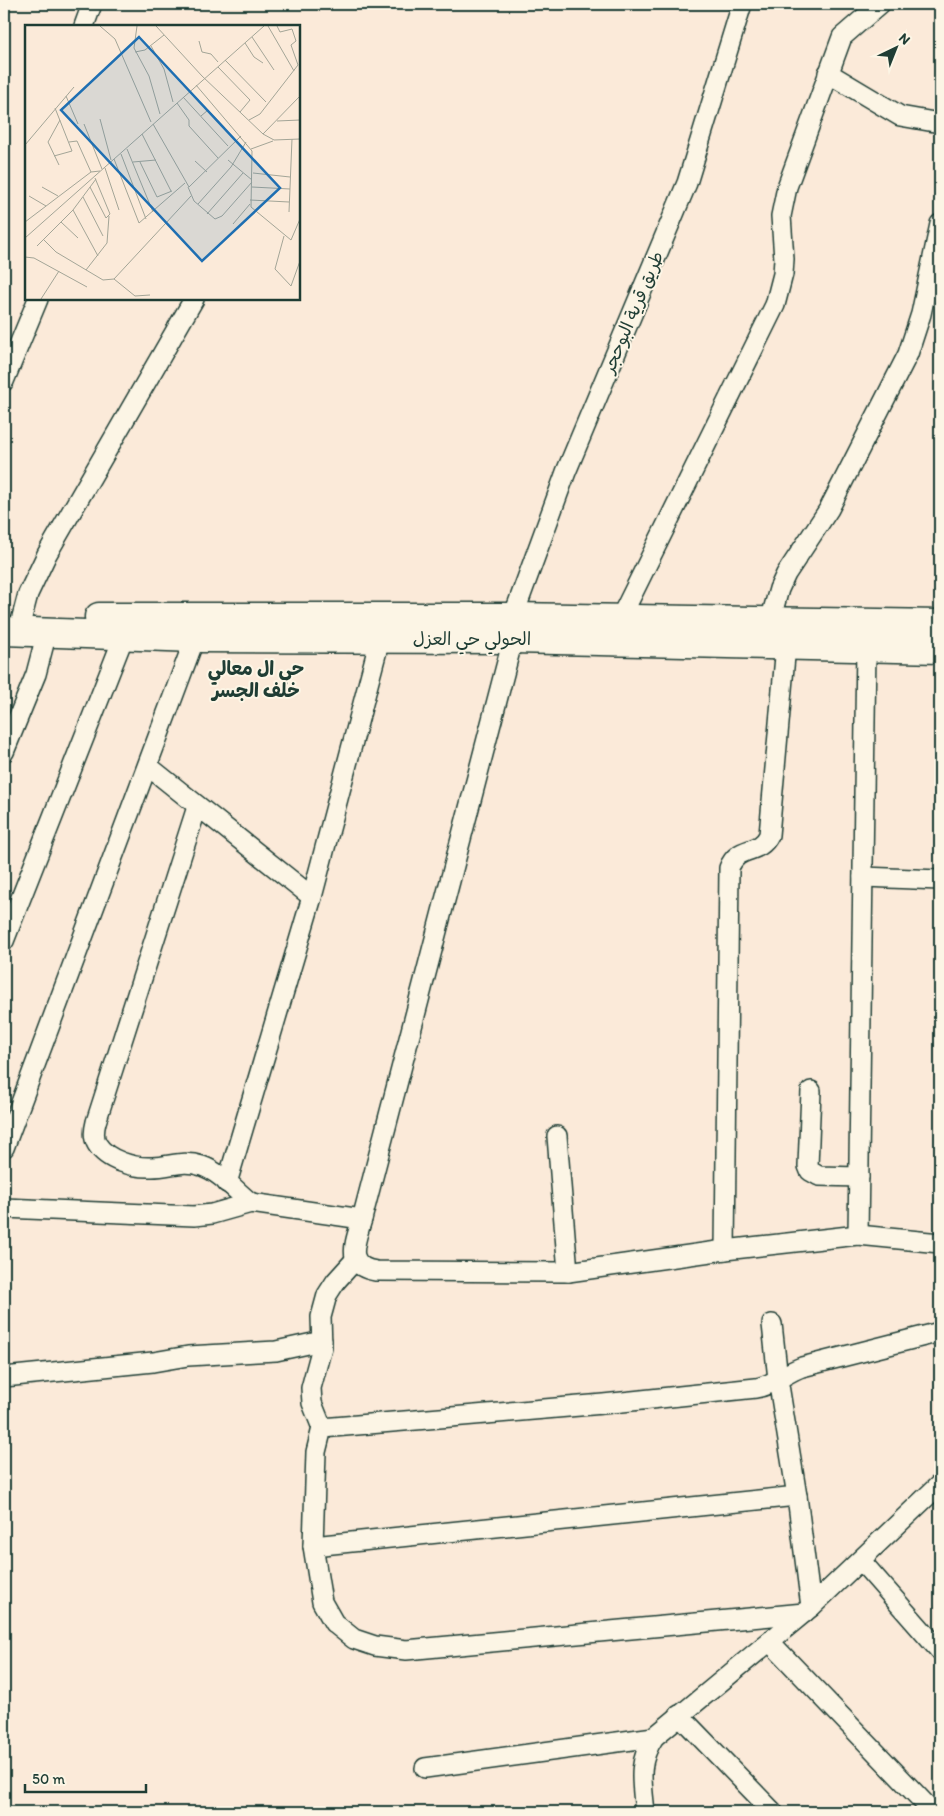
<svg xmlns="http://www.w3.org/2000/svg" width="944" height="1816" font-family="Itim,'Playpen Sans Arabic',sans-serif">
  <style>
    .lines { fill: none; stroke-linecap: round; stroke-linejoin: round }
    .minor-casing { stroke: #1f3d34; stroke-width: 22 }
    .highway-casing { stroke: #1f3d34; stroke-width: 31 }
    .minor { stroke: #fcf5e5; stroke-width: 19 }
    .highway { stroke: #fcf5e5; stroke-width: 28 }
    .labels { text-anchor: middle; stroke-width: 4; stroke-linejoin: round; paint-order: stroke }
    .street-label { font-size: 18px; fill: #1f3d34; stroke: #fcf5e5 }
    .neighbourhood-label { font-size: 19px; font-weight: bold; fill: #1f3d34; stroke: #fcf5e5 }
    .inset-road { fill: none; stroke: #a3a597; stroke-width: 1 }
    .view { fill: #1f6fb2; fill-opacity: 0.15; stroke: #1f6fb2; stroke-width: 2.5 }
    .inset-edge { fill: none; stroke: #1f3d34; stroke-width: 2.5 }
  </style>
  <rect width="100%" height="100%" fill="#fbead9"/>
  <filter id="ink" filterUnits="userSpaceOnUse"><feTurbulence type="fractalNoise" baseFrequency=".02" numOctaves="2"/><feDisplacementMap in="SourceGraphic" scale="10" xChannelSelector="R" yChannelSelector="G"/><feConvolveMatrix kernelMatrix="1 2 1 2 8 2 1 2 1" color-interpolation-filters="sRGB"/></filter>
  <g filter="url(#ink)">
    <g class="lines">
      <!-- minor casing -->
      <g class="minor-casing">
        <g id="minor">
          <polyline points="84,26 92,4"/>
          <polyline points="828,73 900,116 940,123"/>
          <polyline points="4,381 38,299"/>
          <polyline points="22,617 28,594 47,554 194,299"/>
          <polyline points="513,617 566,472 687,183 742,4"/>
          <polyline points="620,619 775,305 783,274 784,259 781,216 787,187 842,37 880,4"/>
          <polyline points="770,621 779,589 786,574 829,509 908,354 921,314 940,224"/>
          <path d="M513,639L362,1219C356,1241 343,1266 376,1271L568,1272L725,1250L858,1235L940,1243"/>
          <polyline points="4,752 36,674 47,632"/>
          <polyline points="148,766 312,897"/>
          <path d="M197,807L96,1122C94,1130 93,1137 97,1144C107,1161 135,1168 152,1167C172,1167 181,1159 202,1166C220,1172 236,1191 251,1203"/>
          <polyline points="863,877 940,880"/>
          <polyline points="4,941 124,636"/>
          <polyline points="811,1091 808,1166 810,1171 819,1176 859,1177"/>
          <polyline points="557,1136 568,1272"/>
          <polyline points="4,1148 195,638"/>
          <polyline points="227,1183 312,897 380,639"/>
          <polyline points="4,1208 194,1216 212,1214 251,1203 362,1219"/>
          <polyline points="858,1235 866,647"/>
          <path d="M725,1250L729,868C738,844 759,856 769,835L786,645"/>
          <polyline points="355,1260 336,1281 327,1295 321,1317 322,1347 311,1388 312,1403 322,1428 316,1452 313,1546 322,1602 334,1623 354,1639 375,1646 406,1650 804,1613"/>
          <polyline points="772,1324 778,1379 797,1496 811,1607"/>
          <polyline points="4,1377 153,1362 188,1356 276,1351 322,1341"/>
          <path d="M322,1428L603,1404L756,1388C774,1385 785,1373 802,1367L940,1332"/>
          <polyline points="313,1546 797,1496"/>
          <polyline points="861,1561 940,1651"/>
          <polyline points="770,1642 933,1812"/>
          <polyline points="679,1715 773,1812"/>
          <polyline points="425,1768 654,1737"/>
          <path d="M645,1812C642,1782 637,1763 654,1737L811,1607L940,1484"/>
        </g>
      </g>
      <!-- highway casing -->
      <g class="highway-casing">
        <g id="highway">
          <polyline points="99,617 513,617 940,624"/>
          <polyline points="4,631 195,638 513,639 940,649"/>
        </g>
      </g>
      <!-- minor -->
      <use href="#minor" class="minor"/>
      <!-- highway -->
      <use href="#highway" class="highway"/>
    </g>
  </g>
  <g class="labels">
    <!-- street labels -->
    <g class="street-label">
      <text transform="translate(633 312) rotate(-67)" y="6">طريق قرية البوحجر</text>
      <text x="472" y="645">الحولي حي العزل</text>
    </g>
    <!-- neighbourhood labels -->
    <g class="neighbourhood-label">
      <text x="256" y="675">حي ال معالي<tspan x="256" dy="22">خلف الجسر</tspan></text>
    </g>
  </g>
  <!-- overview -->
  <g transform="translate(25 25)">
    <rect width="275" height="275" fill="#fbead9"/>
    <path class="inset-road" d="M75,1L90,14L126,97M112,1L109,23L124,51L135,89M131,1L177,51L238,109L249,115L275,114M243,1L269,46M227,12L249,45M174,16L177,27L186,29L193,37M220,18L229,32L238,38M126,21L139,44L148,77M110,27L120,25L139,10M200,35L241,77M193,42L225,75L215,87M171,60L227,126L226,182L266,215L275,194M41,71L53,99M158,72L203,121M152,78L164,95V101L193,133M176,91L183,85L200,103M75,94L86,135M224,95L235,89L273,40L266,20L271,16L267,4L255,7L252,1M252,96L275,95M59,99L77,144M128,99L164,162L216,111M117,109L146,166M238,109L275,71M44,117L52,116L66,147M0,120L49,62M102,124L128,187M226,124L248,116M96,129L121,194M29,131L47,126L30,83M89,134L114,198L160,158M203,135L227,155M170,136L182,147M108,137L131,135M115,137L132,172L147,166M34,140L23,117L35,95M80,143L94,185M228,148L265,152M17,162L33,171M65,162L81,193L85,189L70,153M163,162L169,176L190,194L197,191L227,157M227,162L265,164M4,171L21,181M58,172L78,211M225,175L264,177M173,179L206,142L221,117M48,185L73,231M264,187L267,114M182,189L218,148M0,197L66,147L75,146M36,197L53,213M208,199L225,179M259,211L250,244L266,261L275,236M0,213L239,1M18,214L31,227L78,255L89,254L110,271L125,270M12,221L48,185L71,154M0,232L9,233L62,262M61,245L82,218L84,191M89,254L166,171M16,274L34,246"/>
    <path class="view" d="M114,12L255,163L177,236L36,85Z"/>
    <rect width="275" height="275" class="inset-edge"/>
  </g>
  <!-- margin -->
  <rect width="944" height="1816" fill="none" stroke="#fcf5e5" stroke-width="20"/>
  <rect x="10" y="10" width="924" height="1796" fill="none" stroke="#1f3d34" stroke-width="2" filter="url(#ink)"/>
  <!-- north arrow -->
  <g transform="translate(896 48) rotate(43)" stroke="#fcf5e5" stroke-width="4" paint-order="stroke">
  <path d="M0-4L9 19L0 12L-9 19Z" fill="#1f3d34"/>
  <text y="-8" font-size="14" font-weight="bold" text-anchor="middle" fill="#1f3d34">N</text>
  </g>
  <!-- scale -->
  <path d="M25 1784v8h121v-8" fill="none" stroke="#1f3d34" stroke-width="2.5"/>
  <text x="32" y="1784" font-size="15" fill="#1f3d34" stroke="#fcf5e5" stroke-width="4" paint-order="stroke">50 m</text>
</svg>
